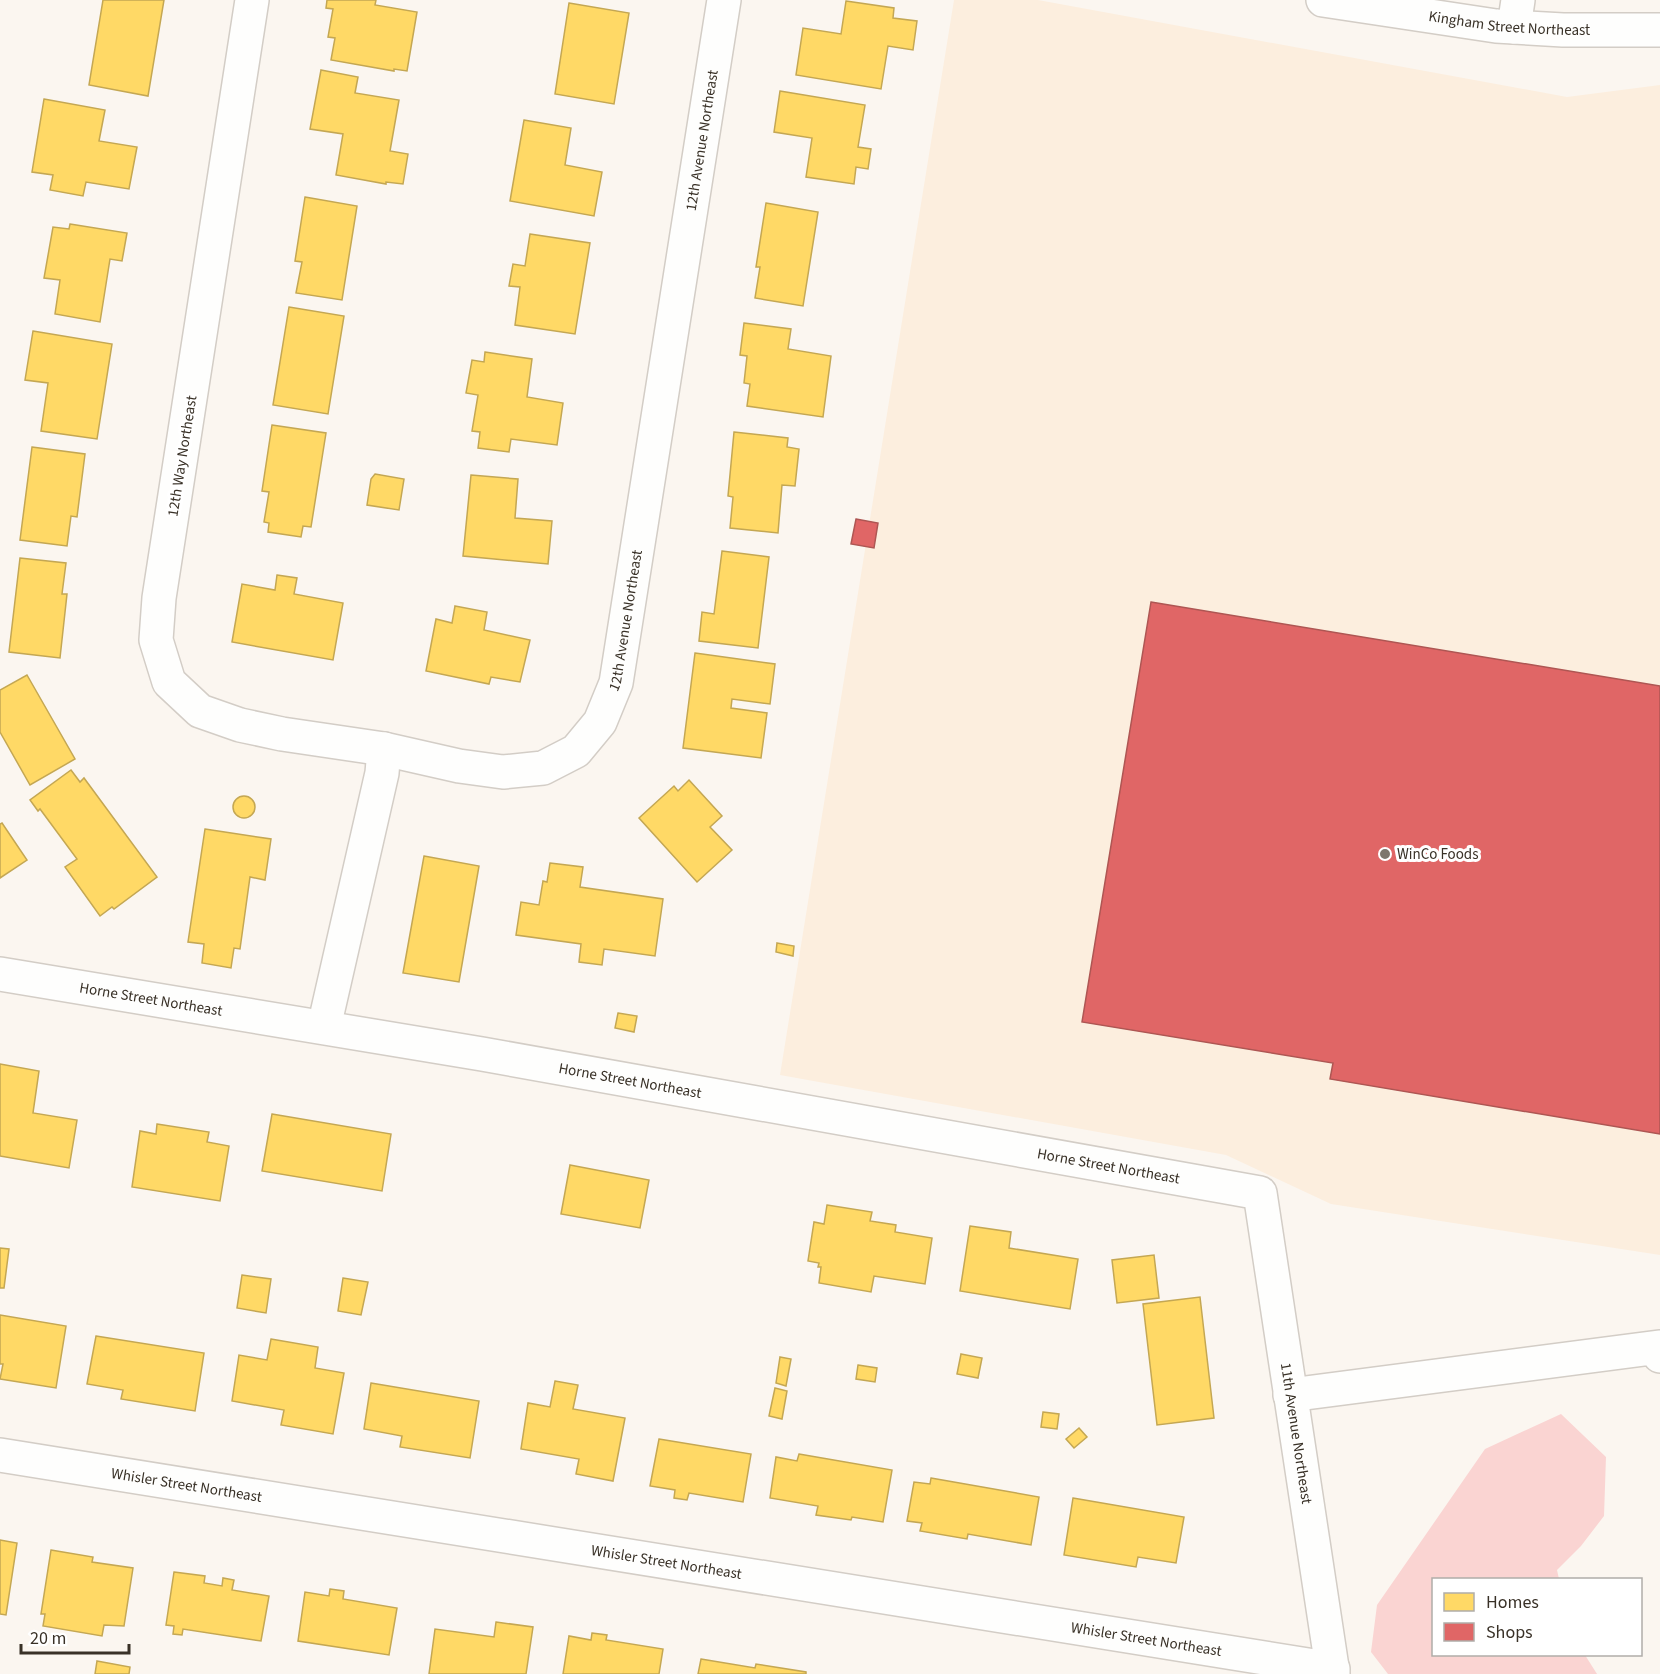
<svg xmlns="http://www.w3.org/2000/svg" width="1660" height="1674" font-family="'Source Sans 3',sans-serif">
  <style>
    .built { fill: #fceede }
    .green { fill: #fad4d2 }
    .homes { fill: #ffd966; stroke: #c4a753; stroke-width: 1.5 }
    .shops { fill: #e06666; stroke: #ae5653; stroke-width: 1.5 }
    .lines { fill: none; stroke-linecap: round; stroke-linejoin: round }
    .minor-casing { stroke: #d3cdc6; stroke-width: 36 }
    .minor { stroke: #fefefd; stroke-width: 33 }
    .poi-dot { fill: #7d766d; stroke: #fff; stroke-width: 2 }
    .labels { text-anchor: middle; stroke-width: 6; stroke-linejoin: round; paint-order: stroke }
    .street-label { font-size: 15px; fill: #393127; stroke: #fff }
    .poi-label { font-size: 15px; fill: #393127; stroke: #fff; text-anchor: start }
  </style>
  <rect width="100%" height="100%" fill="#fbf6f0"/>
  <!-- built -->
  <polygon class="built" points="954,0 1038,0 1567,97 1660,85 1660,1255 1331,1204 1226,1155 780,1075"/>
  <!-- green -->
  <polygon class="green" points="1561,1414 1606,1457 1604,1516 1581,1546 1557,1570 1559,1579 1434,1580 1434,1654 1585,1655 1597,1674 1388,1674 1371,1652 1377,1605 1485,1449"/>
  <!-- homes -->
  <g class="homes">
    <polygon points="103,0 164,0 148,96 89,85"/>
    <polygon points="327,0 376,0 375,5 417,12 407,71 394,69 394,71 331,60 335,38 328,37 333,9 326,8"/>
    <polygon points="846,1 894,8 893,18 917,21 913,50 888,46 881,89 796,75 803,28 841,34"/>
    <polygon points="569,3 629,13 614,104 555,94"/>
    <polygon points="321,70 358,77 355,93 399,100 390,151 408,154 403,184 386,182 386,184 336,175 343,134 310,129"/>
    <polygon points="780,91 865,105 858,147 871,149 868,169 856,167 854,184 806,177 812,138 774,132"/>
    <polygon points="44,99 105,110 99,141 137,147 129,189 86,182 83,196 50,190 53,175 32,172"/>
    <polygon points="524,120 571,128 565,165 602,172 594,216 510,201"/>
    <polygon points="305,197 357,206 342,300 296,293 302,262 295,261"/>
    <polygon points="766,203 818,212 803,306 755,298 760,267 756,267"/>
    <polygon points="70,224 127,233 122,261 110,259 100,322 55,314 60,280 44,278 53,227 69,229"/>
    <polygon points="530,234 590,243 575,334 515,325 520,287 509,286 513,264 525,266"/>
    <polygon points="289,307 344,316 328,414 273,405"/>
    <polygon points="744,323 791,329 788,349 831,356 823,417 747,406 750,384 744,383 747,356 740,355"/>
    <polygon points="33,331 112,344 97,439 41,431 48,383 25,380"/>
    <polygon points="485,352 532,359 527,397 563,403 557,445 511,439 509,452 478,448 480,432 472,431 478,395 466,393 472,360 484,362"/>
    <polygon points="272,425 326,433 311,527 303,526 301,537 268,532 269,523 264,522 269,492 262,491"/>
    <polygon points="734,432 788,438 787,447 799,449 795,486 782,485 778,533 730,528 733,497 728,496"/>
    <polygon points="32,447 85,454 77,517 71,516 67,546 20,540"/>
    <polygon points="375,474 404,479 399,510 367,505 371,479"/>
    <polygon points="471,475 518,479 515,518 552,521 548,564 463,556"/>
    <polygon points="722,551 769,557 758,648 699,641 702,612 714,614"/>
    <polygon points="20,558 66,563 62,594 67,594 60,658 9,652"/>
    <polygon points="277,575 297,578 294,594 343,603 333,660 232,642 242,584 275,590"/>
    <polygon points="455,606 487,612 484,630 530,640 520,682 491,677 489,684 426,671 436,619 452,623"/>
    <polygon points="695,653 775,664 770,704 732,699 731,708 767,713 761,758 683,748"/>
    <polygon points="27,675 75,759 30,785 0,732 0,690"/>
    <polygon points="71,770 80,782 84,778 157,877 114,909 112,907 100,916 65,867 77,859 40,809 38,811 30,800"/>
    <polygon points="689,780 722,816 710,827 732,850 697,882 639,818 674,786 678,791"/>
    <circle cx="244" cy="807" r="11"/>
    <polygon points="2,823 27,860 0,878 0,824"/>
    <polygon points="205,829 271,839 265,880 250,877 240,949 234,948 231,968 202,963 204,944 188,942"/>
    <polygon points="424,856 479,866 459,982 403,973"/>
    <polygon points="550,863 583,867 580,887 663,899 655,956 604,949 602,965 579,962 581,944 516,935 521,902 539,905 543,881 547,882"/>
    <polygon points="777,943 794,946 793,956 776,952"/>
    <polygon points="618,1013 637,1016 634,1032 615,1028"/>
    <polygon points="0,1064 39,1071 33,1113 77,1120 69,1168 0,1156"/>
    <polygon points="272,1114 391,1134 382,1191 262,1171"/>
    <polygon points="157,1124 209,1132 207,1142 229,1146 220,1201 132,1187 140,1131 156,1134"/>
    <polygon points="570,1165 649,1180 640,1228 561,1214"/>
    <polygon points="827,1205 872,1212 870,1221 896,1225 895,1232 932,1238 925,1284 874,1276 871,1292 819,1283 821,1267 818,1267 819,1263 808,1261 814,1222 824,1224"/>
    <polygon points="970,1226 1011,1232 1009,1248 1078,1259 1070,1309 960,1291"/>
    <polygon points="0,1248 9,1249 4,1288 0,1288"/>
    <polygon points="1154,1255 1159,1298 1117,1303 1112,1260"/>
    <polygon points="242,1275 271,1279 266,1313 237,1308"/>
    <polygon points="343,1278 368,1282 361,1315 338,1311"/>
    <polygon points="1200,1297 1214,1418 1157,1425 1143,1304"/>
    <polygon points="0,1315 66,1326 56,1388 0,1379 3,1364 0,1364"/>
    <polygon points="96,1336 204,1353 195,1411 121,1399 123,1390 87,1384"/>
    <polygon points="271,1339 318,1347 315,1368 344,1373 333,1434 281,1425 284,1410 232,1401 239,1355 267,1360"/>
    <polygon points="961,1354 982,1358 978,1378 957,1374"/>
    <polygon points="780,1357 791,1359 786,1386 776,1383"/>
    <polygon points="858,1365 877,1368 875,1382 856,1379"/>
    <polygon points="555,1381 578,1385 573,1409 625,1418 613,1481 576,1474 579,1459 521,1449 528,1403 550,1407"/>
    <polygon points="371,1383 479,1401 470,1458 400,1447 402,1436 364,1429"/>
    <polygon points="775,1388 787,1391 782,1419 769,1416"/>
    <polygon points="1043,1412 1059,1414 1057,1429 1041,1427"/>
    <polygon points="1079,1428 1087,1437 1074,1448 1066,1439"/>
    <polygon points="659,1439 751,1454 743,1502 689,1493 687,1500 674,1498 675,1490 650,1486"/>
    <polygon points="799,1454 892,1470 883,1522 852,1517 851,1520 816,1515 818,1506 770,1498 776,1457 797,1461"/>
    <polygon points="931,1478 1039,1497 1031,1545 968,1534 967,1539 920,1531 922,1523 907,1521 914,1482 930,1484"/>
    <polygon points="1073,1498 1184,1517 1176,1563 1138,1557 1136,1567 1064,1555"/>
    <polygon points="0,1540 17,1543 6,1615 0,1614"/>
    <polygon points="51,1550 93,1557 92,1562 133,1568 124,1626 104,1625 102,1636 43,1626 45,1614 41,1614"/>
    <polygon points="174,1572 205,1576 204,1583 222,1586 223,1578 234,1580 232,1590 269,1596 261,1641 183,1629 182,1635 173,1634 174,1626 166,1625"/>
    <polygon points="330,1589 344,1591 343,1599 397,1608 389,1655 298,1641 305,1592 329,1596"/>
    <polygon points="496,1622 533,1627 526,1674 429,1674 435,1629 494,1637"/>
    <polygon points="592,1633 607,1635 606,1640 663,1649 659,1674 563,1674 569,1636 591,1640"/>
    <polygon points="701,1659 755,1668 756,1664 806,1672 806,1674 698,1674"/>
    <polygon points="97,1661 130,1667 129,1674 95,1674"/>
  </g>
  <!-- shops -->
  <g class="shops">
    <polygon points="856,519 878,523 874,548 851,544"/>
    <polygon points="1151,602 1660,686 1660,1134 1330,1079 1333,1063 1082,1022"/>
  </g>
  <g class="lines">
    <!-- minor casing -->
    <g class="minor-casing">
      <g id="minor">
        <path id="s1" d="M252,0L159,598L156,640L169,682L200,711L240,725L282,734L384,749L459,766L503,772L543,768L576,751L600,722L616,683L724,0"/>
        <path id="s2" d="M1323,0L1496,26L1563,30H1660"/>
        <polyline points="1514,27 1518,0"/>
        <path id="s3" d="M0,974L482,1054L1260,1193L1333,1674"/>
        <polyline points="324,1027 382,773 384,749"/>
        <polyline points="1290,1395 1659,1347 1660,1356"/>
        <path id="s4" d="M0,1455L1333,1669"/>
      </g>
    </g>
    <!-- minor -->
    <use href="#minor" class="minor"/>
  </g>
  <!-- markers -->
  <circle class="poi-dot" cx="1385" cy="854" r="6"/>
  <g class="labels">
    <!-- street labels -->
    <g class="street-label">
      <text dy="5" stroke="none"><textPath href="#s2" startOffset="188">Kingham Street Northeast</textPath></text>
      <text dy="5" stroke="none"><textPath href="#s1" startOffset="1750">12th Avenue Northeast</textPath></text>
      <text transform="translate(182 456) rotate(-81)" y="5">12th Way Northeast</text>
      <text dy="5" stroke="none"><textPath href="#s1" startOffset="1264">12th Avenue Northeast</textPath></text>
      <text dy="5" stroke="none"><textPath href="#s3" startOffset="153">Horne Street Northeast</textPath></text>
      <text dy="5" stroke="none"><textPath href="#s3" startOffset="639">Horne Street Northeast</textPath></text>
      <text dy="5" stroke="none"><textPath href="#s3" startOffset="1125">Horne Street Northeast</textPath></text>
      <text dy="5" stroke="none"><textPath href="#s3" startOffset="1522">11th Avenue Northeast</textPath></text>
      <text dy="5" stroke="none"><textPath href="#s4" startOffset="189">Whisler Street Northeast</textPath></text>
      <text dy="5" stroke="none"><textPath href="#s4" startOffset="675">Whisler Street Northeast</textPath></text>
      <text dy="5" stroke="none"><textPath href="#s4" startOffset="1161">Whisler Street Northeast</textPath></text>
    </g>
    <!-- poi labels -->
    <g class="poi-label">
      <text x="1397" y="859">WinCo Foods</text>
    </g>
  </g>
  <!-- legend -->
  <rect x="1432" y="1578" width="210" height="78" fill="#ffffff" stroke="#b0ada9" stroke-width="1.5"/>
  <rect x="1444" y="1593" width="30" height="18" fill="#ffd966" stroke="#b0ada9" stroke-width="1.5"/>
  <text x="1486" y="1608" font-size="18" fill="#393127">Homes</text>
  <rect x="1444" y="1623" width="30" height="18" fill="#e06666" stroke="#b0ada9" stroke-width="1.5"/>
  <text x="1486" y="1638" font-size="18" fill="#393127">Shops</text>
  <!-- scale -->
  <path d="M21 1644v9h108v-9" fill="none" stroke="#393127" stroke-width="3"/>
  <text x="30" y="1644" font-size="18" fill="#393127" stroke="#ffffff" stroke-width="4.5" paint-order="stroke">20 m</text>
</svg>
